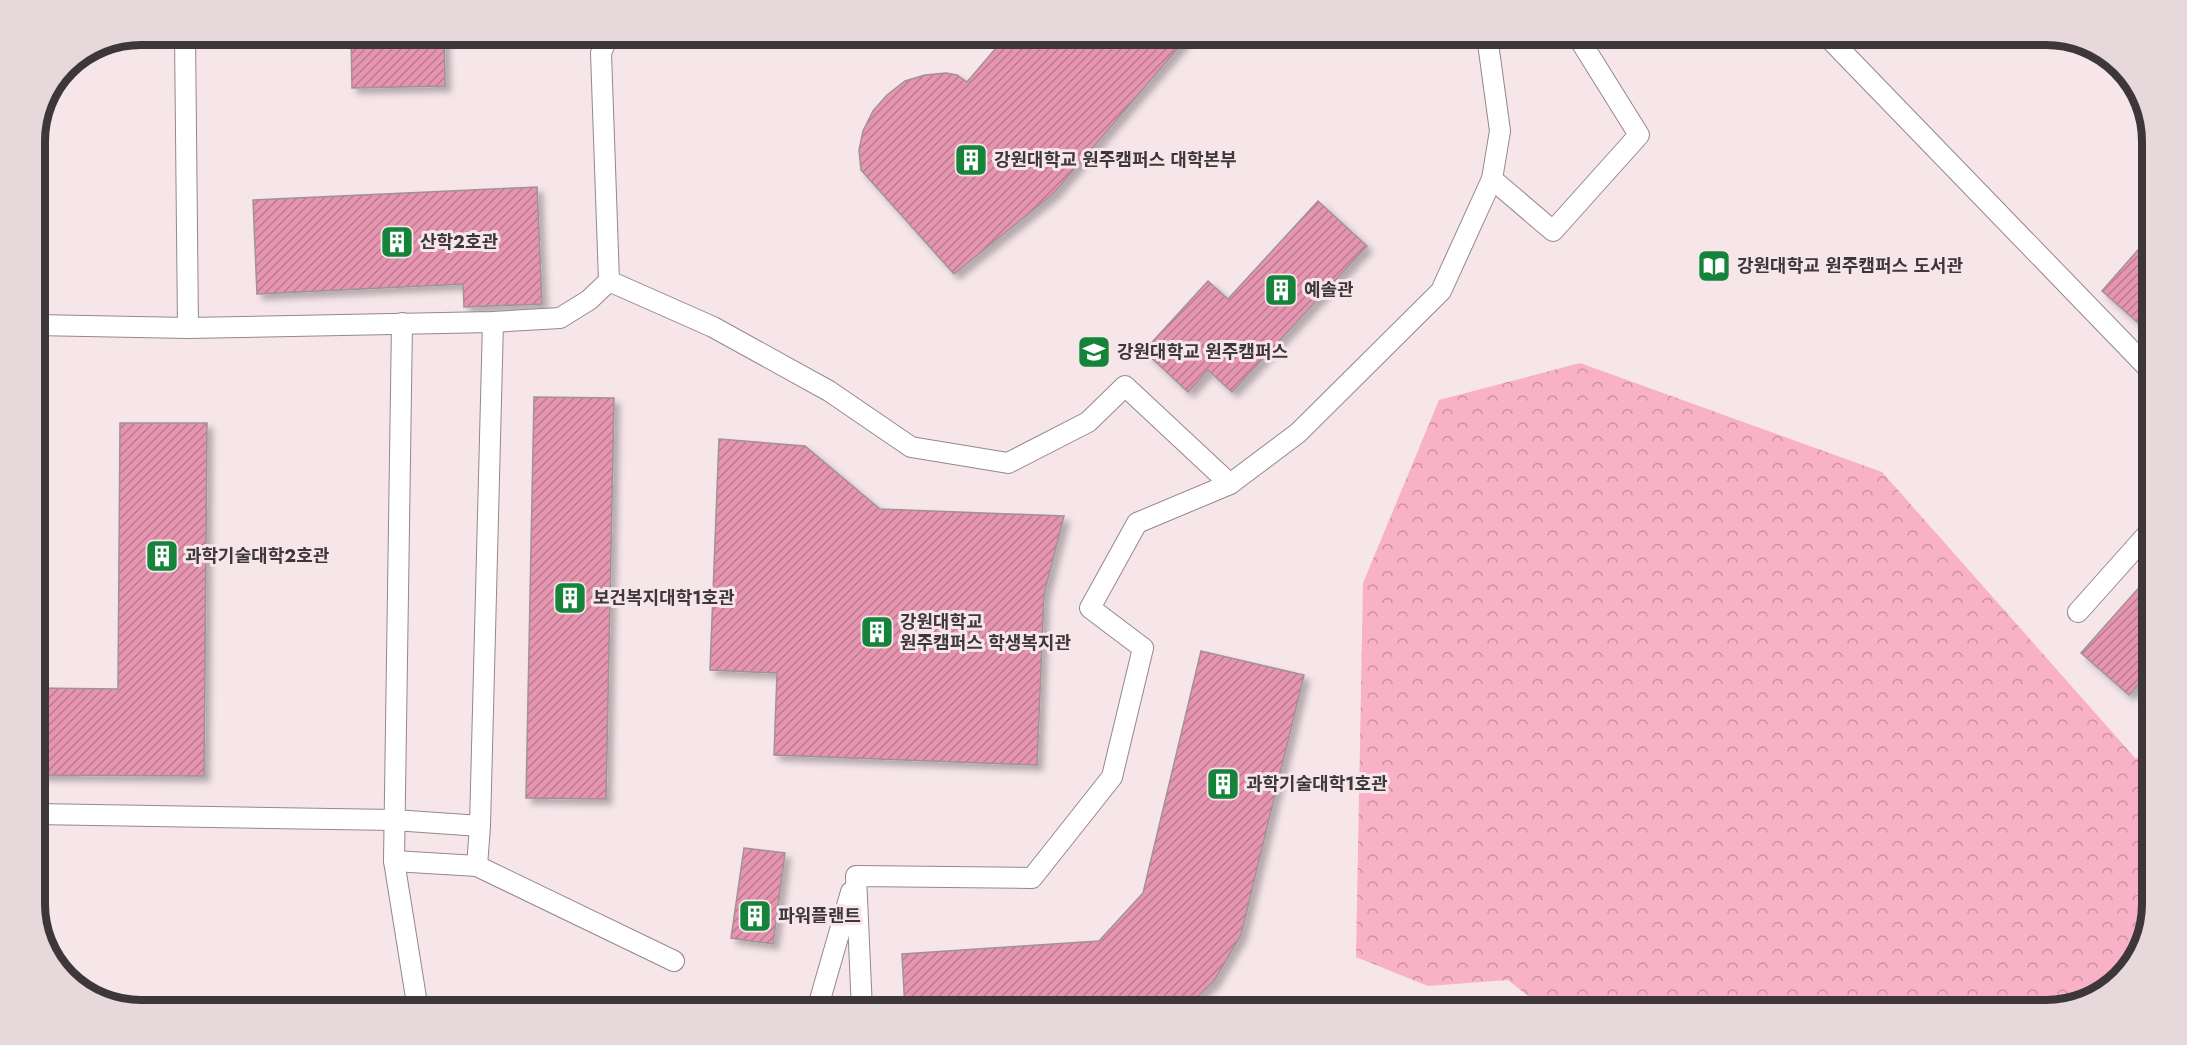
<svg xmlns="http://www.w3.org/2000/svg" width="2187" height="1045" font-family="Jost,'Noto Sans KR',sans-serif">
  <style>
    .forest { fill: url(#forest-crowns) }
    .building { fill: url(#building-hatch); stroke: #a19296; stroke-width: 1.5; filter: url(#shadow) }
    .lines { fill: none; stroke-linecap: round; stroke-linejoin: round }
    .lane-casing { stroke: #96878b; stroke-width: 22 }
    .lane { stroke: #fff; stroke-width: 20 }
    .labels { text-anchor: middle; stroke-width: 6; stroke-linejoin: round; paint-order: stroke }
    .poi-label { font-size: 18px; font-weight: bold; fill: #3e3739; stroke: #f6e6ea; text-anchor: start }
    .rim { fill: none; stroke: #3e3739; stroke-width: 8 }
  </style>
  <defs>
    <pattern id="forest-crowns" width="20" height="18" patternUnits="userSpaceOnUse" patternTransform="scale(1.5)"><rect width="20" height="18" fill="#f9b1c8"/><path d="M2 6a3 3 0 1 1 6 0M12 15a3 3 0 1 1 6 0" fill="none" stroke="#cb91a3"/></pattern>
    <pattern id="building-hatch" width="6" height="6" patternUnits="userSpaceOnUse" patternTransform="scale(1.5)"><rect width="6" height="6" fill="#e695b0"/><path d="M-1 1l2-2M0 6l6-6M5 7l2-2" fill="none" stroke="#bc7a90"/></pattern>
    <filter id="shadow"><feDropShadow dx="5.5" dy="5.5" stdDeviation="3" flood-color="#0004"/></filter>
  </defs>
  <rect width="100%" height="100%" fill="#f6e6ea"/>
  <!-- forest -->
  <polygon class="forest" points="1580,363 1882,472 2136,759 2152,741 2152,904 2142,951 2105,993 2047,1010 1546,1010 1508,980 1428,986 1356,957 1363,583 1439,400"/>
  <!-- building -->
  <g class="building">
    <polygon points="351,34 444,34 445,86 352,88"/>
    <polygon points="1008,34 1190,34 1054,193 954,274 861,170 859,150 863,131 873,111 887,95 905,81 925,75 946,73 957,75 967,82"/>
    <polygon points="537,187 542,304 464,307 463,284 257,294 253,200"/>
    <polygon points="1318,201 1367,246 1232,392 1208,370 1188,392 1144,351 1208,281 1228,299"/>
    <polygon points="2152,234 2152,335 2102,291"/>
    <polygon points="534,397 614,398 606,799 526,798"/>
    <polygon points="120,423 207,423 204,776 35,775 35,688 118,689"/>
    <polygon points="719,439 805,446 880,509 1064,516 1044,594 1037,765 774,755 777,673 710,670"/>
    <polygon points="2152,573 2152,669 2129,695 2081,653"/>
    <polygon points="1201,651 1304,675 1241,935 1214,981 1184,1010 905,1010 902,954 1099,941 1143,893"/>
    <polygon points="744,848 785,853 773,944 731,938"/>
    <rect x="577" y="999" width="74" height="11"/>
  </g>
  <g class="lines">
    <!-- lane casing -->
    <g class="lane-casing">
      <g id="lane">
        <polyline points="185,34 188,328"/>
        <polyline points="1825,34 2152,372"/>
        <polyline points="1492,179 1553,231 1639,135 1576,34"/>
        <polyline points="609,281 601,53 609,34"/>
        <polyline points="402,323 394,861 418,1010"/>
        <polyline points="35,325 188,328 493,322 560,318 589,300 609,281 713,327 829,391 911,447 1008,463 1088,422 1125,386 1230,484"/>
        <polyline points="2078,612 2152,529"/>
        <polyline points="35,814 394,820 480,826"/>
        <polyline points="394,861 477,866 674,961"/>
        <polyline points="477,866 480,826 493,322"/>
        <polyline points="817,1010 851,892"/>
        <polyline points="862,1010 856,876 1032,878 1112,777 1143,648 1090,608 1137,523 1230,484 1298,433 1441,291 1492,179 1500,131 1488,43 1484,34"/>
      </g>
    </g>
    <!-- lane -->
    <use href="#lane" class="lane"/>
  </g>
  <!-- icons -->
  <defs>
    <g id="building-square" transform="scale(1.725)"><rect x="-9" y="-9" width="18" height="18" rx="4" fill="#16833a" stroke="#f6e6ea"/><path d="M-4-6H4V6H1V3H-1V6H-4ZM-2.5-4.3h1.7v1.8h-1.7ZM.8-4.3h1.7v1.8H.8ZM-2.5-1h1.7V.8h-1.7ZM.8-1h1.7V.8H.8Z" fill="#fff"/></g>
    <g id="library-square" transform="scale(1.725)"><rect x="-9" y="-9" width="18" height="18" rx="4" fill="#16833a" stroke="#f6e6ea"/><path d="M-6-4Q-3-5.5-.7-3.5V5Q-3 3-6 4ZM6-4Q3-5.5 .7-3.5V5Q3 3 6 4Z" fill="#fff"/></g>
    <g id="university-square" transform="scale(1.725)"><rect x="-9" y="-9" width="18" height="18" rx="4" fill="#16833a" stroke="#f6e6ea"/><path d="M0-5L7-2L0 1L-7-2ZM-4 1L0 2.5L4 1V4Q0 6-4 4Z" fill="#fff"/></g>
  </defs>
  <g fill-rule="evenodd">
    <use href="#building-square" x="971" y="160"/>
    <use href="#building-square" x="397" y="242"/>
    <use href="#library-square" x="1714" y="266"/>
    <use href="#building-square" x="1281" y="290"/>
    <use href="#university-square" x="1094" y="352"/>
    <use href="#building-square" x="162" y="556"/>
    <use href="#building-square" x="570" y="598"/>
    <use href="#building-square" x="877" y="632"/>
    <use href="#building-square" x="1223" y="784"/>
    <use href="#building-square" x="755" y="916"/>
  </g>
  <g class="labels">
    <!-- poi labels -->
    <g class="poi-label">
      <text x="994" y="166">강원대학교 원주캠퍼스 대학본부</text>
      <text x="420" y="248">산학2호관</text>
      <text x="1737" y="272">강원대학교 원주캠퍼스 도서관</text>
      <text x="1304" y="296">예솔관</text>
      <text x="1117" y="358">강원대학교 원주캠퍼스</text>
      <text x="185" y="562">과학기술대학2호관</text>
      <text x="593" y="604">보건복지대학1호관</text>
      <text x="900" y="628">강원대학교<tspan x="900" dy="21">원주캠퍼스 학생복지관</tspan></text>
      <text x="1246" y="790">과학기술대학1호관</text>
      <text x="778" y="922">파워플랜트</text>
    </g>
  </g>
  <!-- crop -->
  <path d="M0 0H2187V1045H0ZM141 45H2046A96 96 0 0 1 2142 141V904A96 96 0 0 1 2046 1000H141A96 96 0 0 1 45 904V141A96 96 0 0 1 141 45Z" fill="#e7d8dc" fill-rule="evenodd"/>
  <path class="rim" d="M141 45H2046A96 96 0 0 1 2142 141V904A96 96 0 0 1 2046 1000H141A96 96 0 0 1 45 904V141A96 96 0 0 1 141 45Z"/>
</svg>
